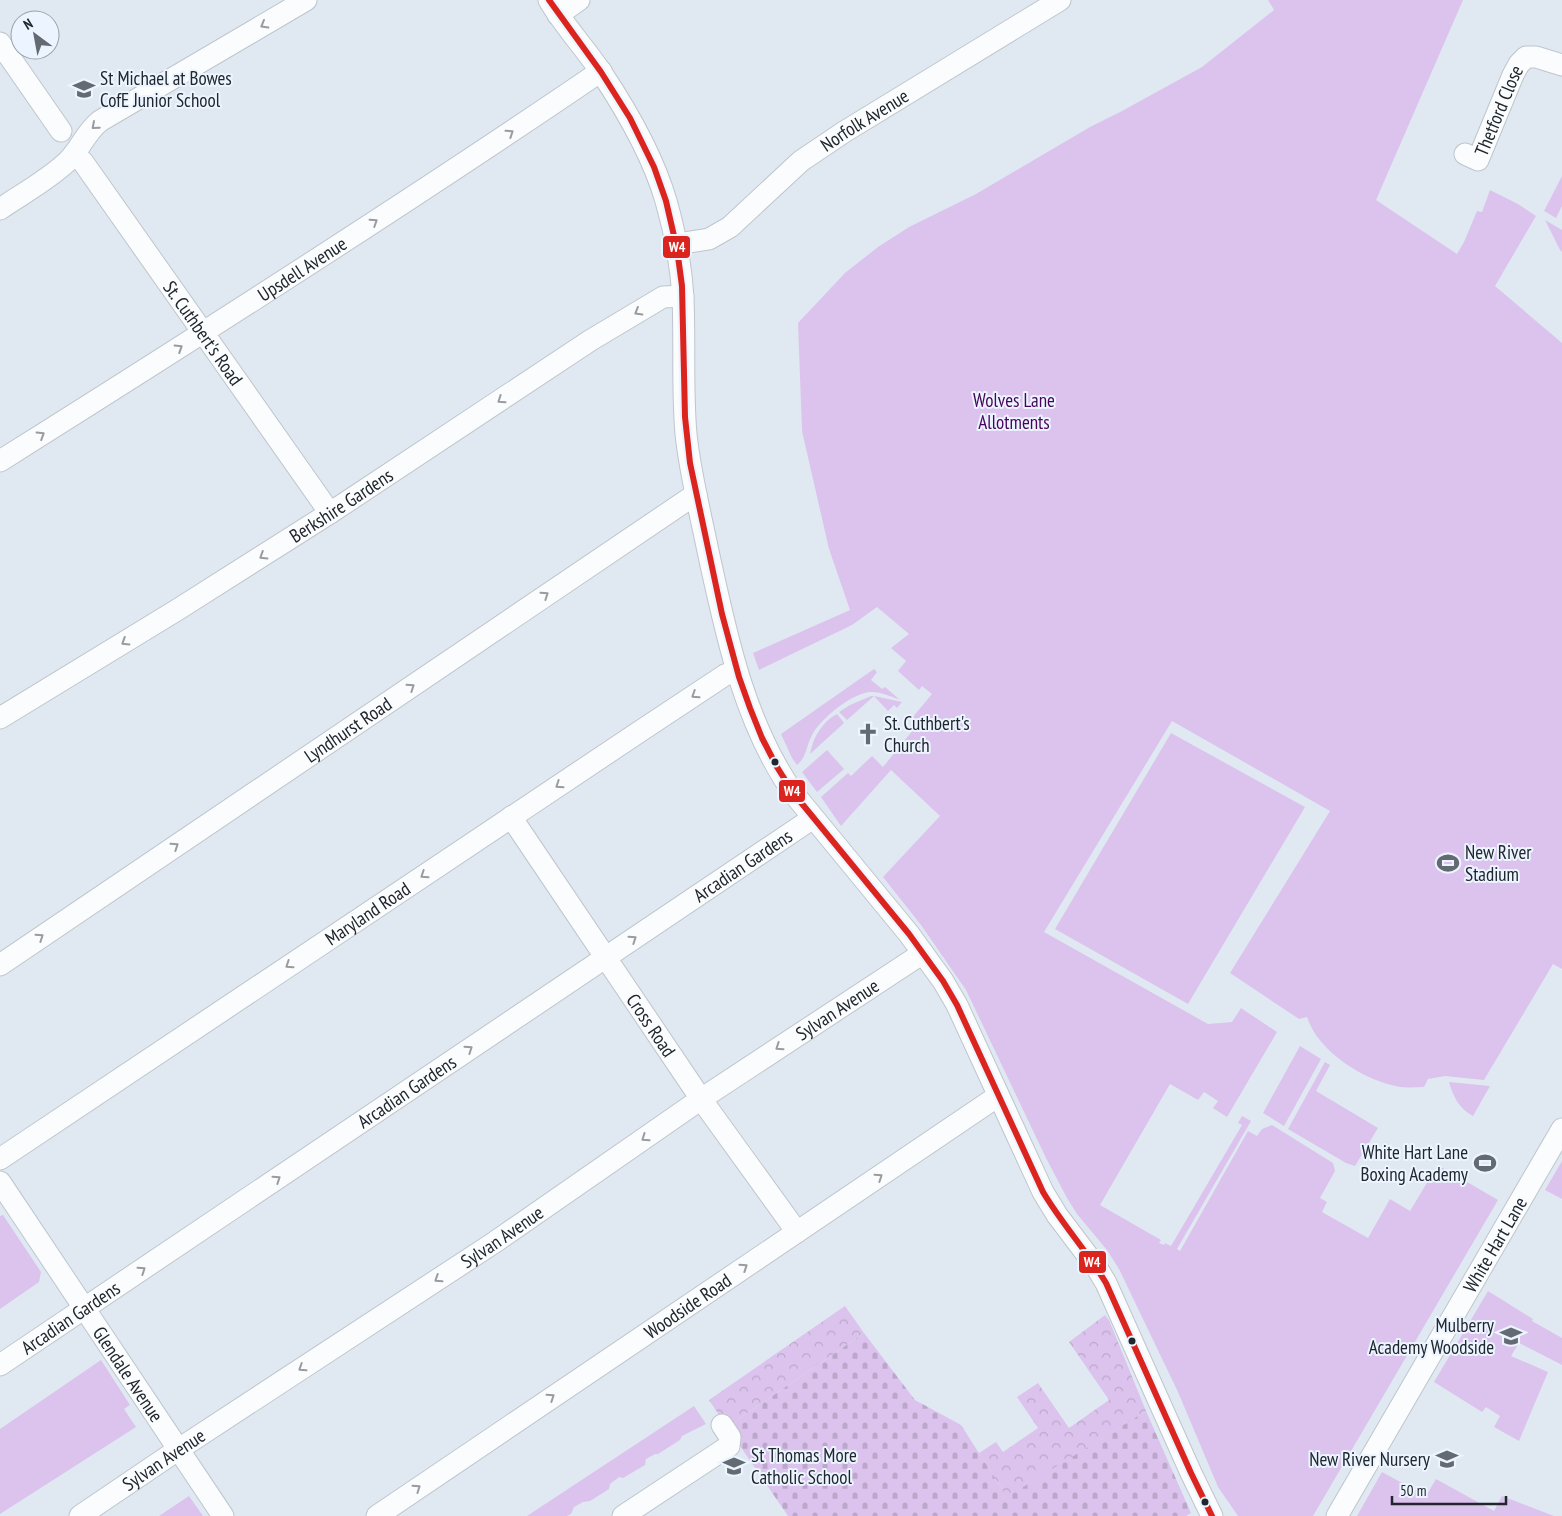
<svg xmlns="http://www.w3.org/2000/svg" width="1562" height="1516" font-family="'PT Sans Narrow',sans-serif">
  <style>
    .green { fill: #dbc3ed }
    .forest { fill: url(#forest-crowns) }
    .cemetery { fill: url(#cemetery-stones) }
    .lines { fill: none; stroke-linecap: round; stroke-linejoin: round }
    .minor-casing { stroke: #bfc5cd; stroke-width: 23 }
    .minor { stroke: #fafcfd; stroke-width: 21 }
    .bus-1-casing { stroke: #ebf4ff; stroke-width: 10 }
    .bus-1 { stroke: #dc241f; stroke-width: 6 }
    .oneway { stroke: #989c9f }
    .bus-dot { fill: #20262c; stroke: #ebf4ff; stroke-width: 2 }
    .labels { text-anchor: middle; stroke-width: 4; stroke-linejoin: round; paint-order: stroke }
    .poi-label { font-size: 19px; fill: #20262c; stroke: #ebf4ff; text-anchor: start }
    .street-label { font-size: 19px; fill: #20262c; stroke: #ebf4ff }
    .park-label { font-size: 19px; fill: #49035c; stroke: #ebf4ff }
    .line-badge { stroke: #ebf4ff; stroke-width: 2 }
    .badge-label { font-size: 14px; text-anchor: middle; font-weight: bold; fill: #fff }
  </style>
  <defs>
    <pattern id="forest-crowns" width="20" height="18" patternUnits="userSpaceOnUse" patternTransform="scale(1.25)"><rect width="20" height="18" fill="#dbc3ed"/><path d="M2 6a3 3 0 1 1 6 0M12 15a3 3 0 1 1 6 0" fill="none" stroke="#bca7cb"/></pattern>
    <pattern id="cemetery-stones" width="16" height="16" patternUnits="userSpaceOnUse" patternTransform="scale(1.25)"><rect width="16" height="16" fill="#dbc3ed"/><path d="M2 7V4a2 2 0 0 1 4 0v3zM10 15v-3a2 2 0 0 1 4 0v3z" fill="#bca7cb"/></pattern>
  </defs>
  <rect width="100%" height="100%" fill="#e0e9f2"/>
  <!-- green -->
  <g class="green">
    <path d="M1268,0H1463L1376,200L1457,254L1464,242L1477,211L1482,212L1490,190L1518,204L1536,216L1495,286L1562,343V969L1553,964L1484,1080L1445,1076L1428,1079L1424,1087C1416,1087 1408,1088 1400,1087C1365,1081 1318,1052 1307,1017L1299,1019L1230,973L1330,811L1172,721L1044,932L1208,1024L1232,1022L1241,1008L1277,1032L1227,1117L1213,1108L1218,1101L1204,1092L1198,1100L1170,1084L1100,1205L1161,1240L1159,1243L1164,1245L1165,1243L1171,1246L1242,1125L1238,1123L1242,1116L1251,1121L1177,1249L1180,1251L1248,1131L1257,1136L1262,1129L1272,1125L1333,1163L1335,1171L1320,1198L1327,1202L1322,1212L1368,1238L1390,1199L1410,1211L1431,1176L1436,1175L1440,1169L1443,1168L1498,1200L1313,1516H1238L1218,1487L1178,1392L1119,1269L1107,1250L1077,1214L1067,1198L1046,1158L966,990L921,925L883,877L940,816L891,770L841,826L821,797L848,773L851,776L872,756L883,767L917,725L912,718L932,694L922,686L919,690L898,671L906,661L891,648L909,634L877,607L852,625L759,670L753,653L850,610L829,549L802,431L798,323L845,273L878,247L909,227L976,194L1090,127L1122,111L1202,67L1274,10Z"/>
    <polygon points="1562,176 1562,206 1556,218 1544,211"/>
    <polygon points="1545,220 1562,230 1562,252 1560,250"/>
    <path d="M874,669L877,672L871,680L882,689L885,687L899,699C891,697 881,692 873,692C855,690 819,720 812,735C806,746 807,757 797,765L792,758L781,734Z"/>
    <polygon points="871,696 874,696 902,702 897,708 894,705 888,711 874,696 847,720 839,712 850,705"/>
    <path d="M837,714L844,723L810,754C813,737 822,722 837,714Z"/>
    <polygon points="1171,733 1305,807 1188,1004 1055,929"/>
    <polygon points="827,750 844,769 817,792 802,772"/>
    <polygon points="1300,1046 1321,1059 1284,1126 1263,1113"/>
    <polygon points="1325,1062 1330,1065 1316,1091 1378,1128 1355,1166 1346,1163 1288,1129"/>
    <path d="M1449,1082L1490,1086L1473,1116C1459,1109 1453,1096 1449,1082Z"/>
    <polygon points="1562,1161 1562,1199 1545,1190"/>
    <polygon points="3,1215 41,1272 39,1282 0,1309 0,1216"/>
    <polygon points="1488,1291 1533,1319 1532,1321 1562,1338 1562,1365 1519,1343 1511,1356 1548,1372 1519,1441 1494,1427 1500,1416 1486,1407 1482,1412 1434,1382"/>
    <polygon points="101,1360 130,1405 124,1409 136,1427 0,1514 0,1429"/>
    <polygon points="694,1406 706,1424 682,1436 680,1440 658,1454 655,1454 646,1459 645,1465 623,1478 619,1477 610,1484 609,1489 590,1501 583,1502 574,1507 571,1514 567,1516 527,1516"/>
    <polygon points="1382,1472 1426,1496 1436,1479 1494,1511 1502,1496 1554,1516 1357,1516"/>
    <polygon points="189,1496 203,1516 159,1516"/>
  </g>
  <!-- forest -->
  <g class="forest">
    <polygon points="845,1306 864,1333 727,1427 709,1400"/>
    <polygon points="1105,1315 1109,1320 1146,1411 1004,1500 1002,1489 979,1453 996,1442 1003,1452 1038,1428 1017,1397 1038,1383 1069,1428 1109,1400 1069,1342"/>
  </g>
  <!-- cemetery -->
  <polygon class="cemetery" points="864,1333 915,1400 961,1425 1002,1489 1004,1499 1146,1411 1191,1513 1186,1516 788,1516 727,1427"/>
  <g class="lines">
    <!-- minor casing -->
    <g class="minor-casing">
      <g id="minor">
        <path d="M549,0C564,26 585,48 601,72C627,111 653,156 666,201C675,232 681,265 683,298C685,343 682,389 686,434C690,473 700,512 708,551C726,634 744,723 794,794L909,934L943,981L957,1005L1043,1192L1057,1215L1097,1268L1106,1283L1191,1473L1212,1516"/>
        <polyline points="558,15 579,0"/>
        <polyline points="0,43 61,131"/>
        <path id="s1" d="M74,154L83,162L330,513"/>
        <path id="s2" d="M1465,154L1478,160L1513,75L1519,64L1526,57H1536L1562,65"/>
        <path d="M0,209C22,194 48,180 68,161C81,148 85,133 100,121L306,0"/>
        <path id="s3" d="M677,244L709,239L730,227L801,161L844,132L1060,0"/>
        <path id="s4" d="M0,461C202,334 403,206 601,71"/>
        <path id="s5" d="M0,718L177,610L330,513L591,340L663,297L683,296"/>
        <path id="s6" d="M511,817L701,1099L797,1232"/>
        <path id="s7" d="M0,965L696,494"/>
        <path id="s8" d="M0,1159L642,730L725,675L737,671"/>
        <path id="s9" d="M0,1182L223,1516"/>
        <path id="s10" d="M0,1365L813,818"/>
        <path id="s11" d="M80,1516L179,1449L495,1242L701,1099L923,953"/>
        <path id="s12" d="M377,1516L998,1096"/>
        <polyline points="623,1516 729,1446 730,1437 722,1425"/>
        <path id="s13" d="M1337,1516L1562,1129"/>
      </g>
    </g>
    <!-- minor -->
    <use href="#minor" class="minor"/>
    <!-- bus-1 casing -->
    <g class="bus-1-casing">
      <path id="bus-1" d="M549,0L601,72L630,118L654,167L666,201L677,249L682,286L685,417L690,463L722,614L739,677L750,708L762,738L777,767L794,794L909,934L943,981L957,1005L1043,1192C1062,1224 1087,1251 1106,1283L1191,1473L1212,1516"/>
    </g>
    <!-- bus-1 -->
    <use href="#bus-1" class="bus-1"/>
  </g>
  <!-- one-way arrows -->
  <defs><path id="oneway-chevron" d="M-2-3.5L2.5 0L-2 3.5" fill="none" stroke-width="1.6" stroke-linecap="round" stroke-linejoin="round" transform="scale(1.25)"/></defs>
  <g class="oneway">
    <use href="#oneway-chevron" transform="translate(264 25) rotate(150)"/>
    <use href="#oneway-chevron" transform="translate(95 126) rotate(139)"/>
    <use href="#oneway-chevron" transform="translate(510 133) rotate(-34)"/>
    <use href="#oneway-chevron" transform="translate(374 222) rotate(-33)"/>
    <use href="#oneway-chevron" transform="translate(638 312) rotate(149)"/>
    <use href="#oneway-chevron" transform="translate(179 348) rotate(-32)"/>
    <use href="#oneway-chevron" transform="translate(501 400) rotate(146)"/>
    <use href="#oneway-chevron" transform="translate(41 435) rotate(-32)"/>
    <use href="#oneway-chevron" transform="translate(263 556) rotate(148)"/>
    <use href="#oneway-chevron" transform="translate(545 595) rotate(-34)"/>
    <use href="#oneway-chevron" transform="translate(125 642) rotate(148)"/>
    <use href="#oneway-chevron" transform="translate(411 687) rotate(-34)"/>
    <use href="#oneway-chevron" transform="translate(695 695) rotate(147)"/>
    <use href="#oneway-chevron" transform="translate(559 785) rotate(146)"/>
    <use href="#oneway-chevron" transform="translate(175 846) rotate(-34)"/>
    <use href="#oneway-chevron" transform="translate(424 875) rotate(146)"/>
    <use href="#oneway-chevron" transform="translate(40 937) rotate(-34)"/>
    <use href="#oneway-chevron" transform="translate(633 939) rotate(-34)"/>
    <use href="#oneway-chevron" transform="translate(289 965) rotate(146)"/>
    <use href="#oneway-chevron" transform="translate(779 1047) rotate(146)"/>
    <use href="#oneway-chevron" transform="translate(469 1049) rotate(-34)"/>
    <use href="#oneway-chevron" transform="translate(645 1138) rotate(145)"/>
    <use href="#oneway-chevron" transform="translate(879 1177) rotate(-34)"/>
    <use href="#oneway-chevron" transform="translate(277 1179) rotate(-34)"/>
    <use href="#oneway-chevron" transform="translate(744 1267) rotate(-34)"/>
    <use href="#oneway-chevron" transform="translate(142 1270) rotate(-34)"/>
    <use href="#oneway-chevron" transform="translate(438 1279) rotate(147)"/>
    <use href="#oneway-chevron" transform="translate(302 1368) rotate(147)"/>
    <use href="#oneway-chevron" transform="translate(551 1397) rotate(-34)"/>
    <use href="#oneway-chevron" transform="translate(417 1488) rotate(-35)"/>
  </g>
  <!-- icons -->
  <defs>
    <g id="school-bare" transform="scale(1.725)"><path d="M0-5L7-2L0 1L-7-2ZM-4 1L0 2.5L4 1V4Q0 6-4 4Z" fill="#636a71" stroke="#ebf4ff" stroke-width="2.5" paint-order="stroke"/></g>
    <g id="church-bare" transform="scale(1.725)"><path d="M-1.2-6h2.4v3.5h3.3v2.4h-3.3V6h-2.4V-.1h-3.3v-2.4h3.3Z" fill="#636a71" stroke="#ebf4ff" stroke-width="2.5" paint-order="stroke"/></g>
    <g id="stadium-bare" transform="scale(1.725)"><path d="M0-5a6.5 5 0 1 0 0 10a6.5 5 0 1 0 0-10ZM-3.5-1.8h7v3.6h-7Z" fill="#636a71" stroke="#ebf4ff" stroke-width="2.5" paint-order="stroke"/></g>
  </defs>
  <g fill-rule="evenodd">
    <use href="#school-bare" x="84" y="89"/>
    <use href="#church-bare" x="868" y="734"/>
    <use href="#stadium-bare" x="1448" y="863"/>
    <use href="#stadium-bare" x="1485" y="1163"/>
    <use href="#school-bare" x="1511" y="1336"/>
    <use href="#school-bare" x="1447" y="1459"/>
    <use href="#school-bare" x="734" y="1466"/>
  </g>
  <!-- markers -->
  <g class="bus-dot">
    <circle cx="775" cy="762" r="4.5"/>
    <circle cx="1132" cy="1341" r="4.5"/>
    <circle cx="1205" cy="1502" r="4.5"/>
  </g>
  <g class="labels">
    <!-- poi labels -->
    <g class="poi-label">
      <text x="100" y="85">St Michael at Bowes<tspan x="100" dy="22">CofE Junior School</tspan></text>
      <text x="884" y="730">St. Cuthbert's<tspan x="884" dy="22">Church</tspan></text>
      <text x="1465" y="859">New River<tspan x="1465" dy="22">Stadium</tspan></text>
      <text x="1468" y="1159" text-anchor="end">White Hart Lane<tspan x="1468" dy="22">Boxing Academy</tspan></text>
      <text x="1494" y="1332" text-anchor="end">Mulberry<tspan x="1494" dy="22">Academy Woodside</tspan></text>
      <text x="751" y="1462">St Thomas More<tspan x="751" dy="22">Catholic School</tspan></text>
      <text x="1430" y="1466" text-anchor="end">New River Nursery</text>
    </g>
    <!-- street labels -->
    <g class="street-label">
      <text dy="7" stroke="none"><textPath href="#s2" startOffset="68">Thetford Close</textPath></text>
      <text dy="7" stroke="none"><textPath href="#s3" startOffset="229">Norfolk Avenue</textPath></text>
      <text dy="7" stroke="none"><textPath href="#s4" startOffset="358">Upsdell Avenue</textPath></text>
      <text dy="7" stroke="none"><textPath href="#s1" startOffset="221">St. Cuthbert's Road</textPath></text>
      <text dy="7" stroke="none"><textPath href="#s5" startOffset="402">Berkshire Gardens</textPath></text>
      <text dy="7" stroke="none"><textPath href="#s7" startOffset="420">Lyndhurst Road</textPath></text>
      <text dy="7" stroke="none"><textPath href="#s10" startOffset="895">Arcadian Gardens</textPath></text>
      <text dy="7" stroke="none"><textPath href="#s8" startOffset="442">Maryland Road</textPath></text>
      <text dy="7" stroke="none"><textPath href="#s11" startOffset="911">Sylvan Avenue</textPath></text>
      <text dy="7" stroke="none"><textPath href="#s6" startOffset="251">Cross Road</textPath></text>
      <text dy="7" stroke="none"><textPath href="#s10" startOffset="490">Arcadian Gardens</textPath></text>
      <text dy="7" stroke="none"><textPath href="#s11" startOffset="506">Sylvan Avenue</textPath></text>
      <text dy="7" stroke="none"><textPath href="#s13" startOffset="314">White Hart Lane</textPath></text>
      <text dy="7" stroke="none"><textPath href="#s12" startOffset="375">Woodside Road</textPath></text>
      <text dy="7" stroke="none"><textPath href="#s10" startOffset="85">Arcadian Gardens</textPath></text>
      <text dy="7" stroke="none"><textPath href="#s9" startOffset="231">Glendale Avenue</textPath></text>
      <text dy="7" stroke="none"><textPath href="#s11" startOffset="101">Sylvan Avenue</textPath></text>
    </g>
    <!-- park labels -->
    <g class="park-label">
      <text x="1014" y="407">Wolves Lane<tspan x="1014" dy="22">Allotments</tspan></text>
    </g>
  </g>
  <g class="line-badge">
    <rect x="662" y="235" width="29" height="24" rx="5" fill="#dc241f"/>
    <rect x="778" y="779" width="28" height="24" rx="5" fill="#dc241f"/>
    <rect x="1078" y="1250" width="29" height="24" rx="5" fill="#dc241f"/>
  </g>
  <g class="badge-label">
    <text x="677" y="252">W4</text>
    <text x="792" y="796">W4</text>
    <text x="1092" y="1267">W4</text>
  </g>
  <!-- north arrow -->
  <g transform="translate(35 35) rotate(328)"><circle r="24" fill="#ebf4ff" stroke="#9aa2ab"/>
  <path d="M0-4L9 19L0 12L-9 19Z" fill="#636a71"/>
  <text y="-8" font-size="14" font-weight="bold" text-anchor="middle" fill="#20262c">N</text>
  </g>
  <!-- scale -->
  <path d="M1392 1496v8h114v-8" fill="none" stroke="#20262c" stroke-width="2.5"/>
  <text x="1400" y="1496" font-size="15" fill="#20262c" stroke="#ebf4ff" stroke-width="4" paint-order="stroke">50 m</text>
</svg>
